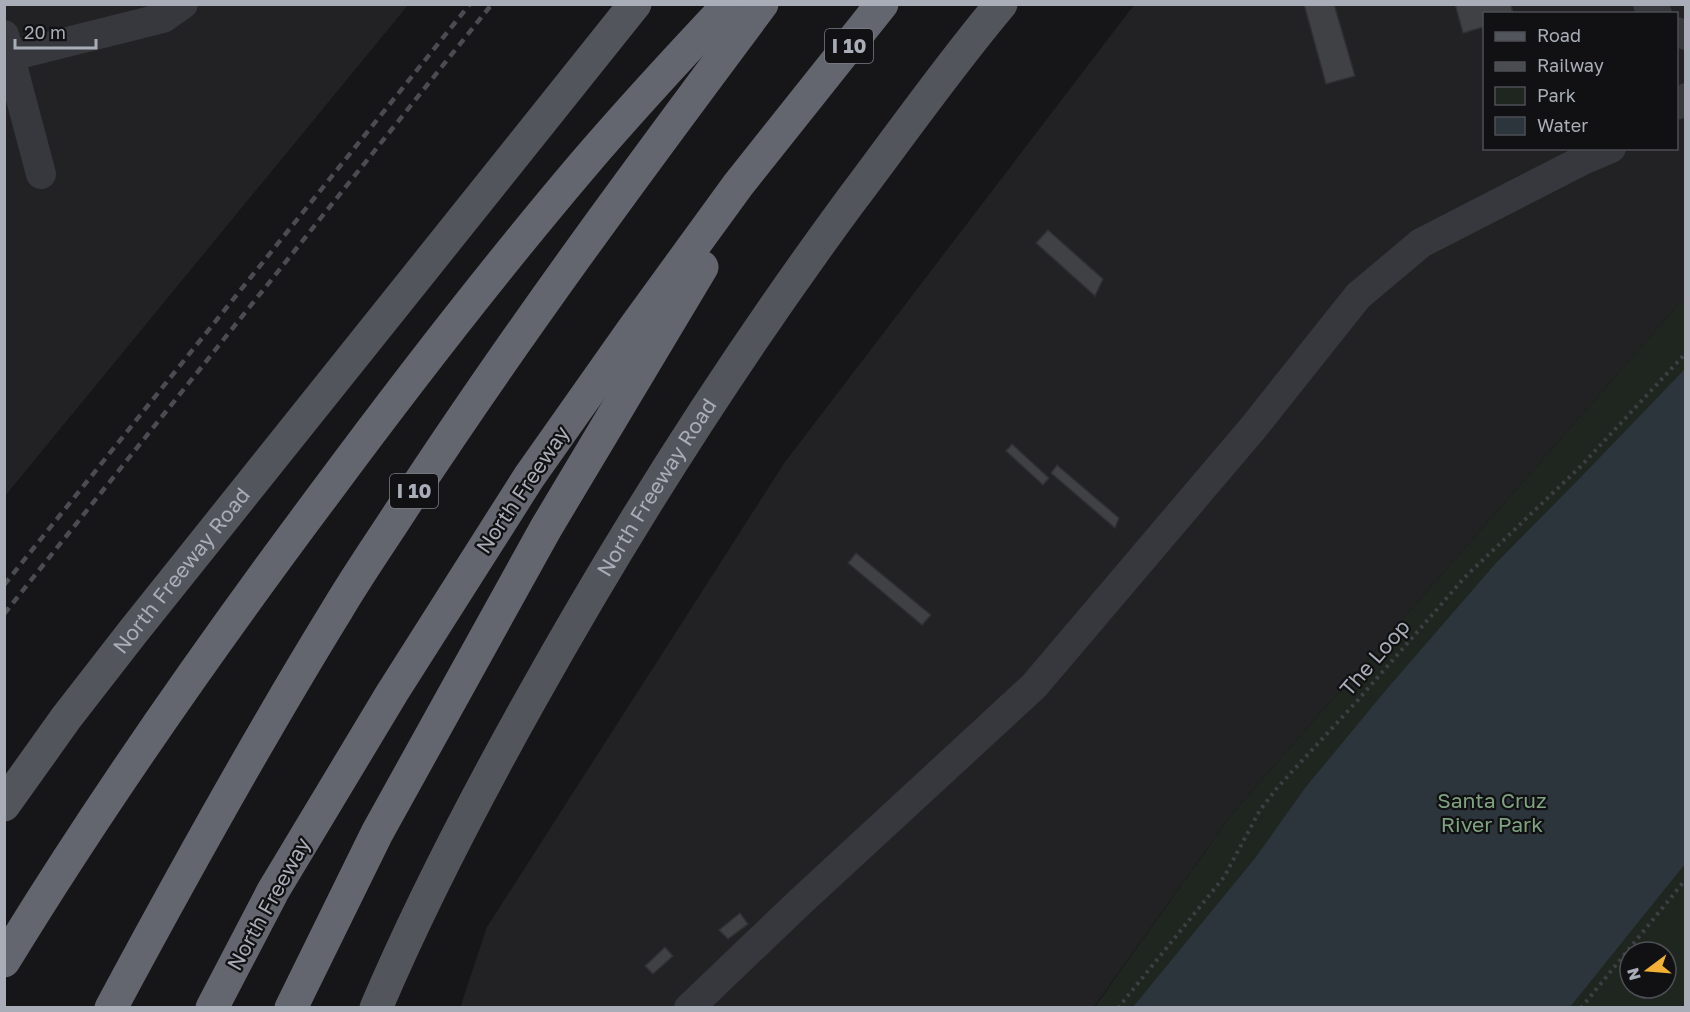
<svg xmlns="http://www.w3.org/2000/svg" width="1690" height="1012" font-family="'Golos Text',sans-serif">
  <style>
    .built { fill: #222225; fill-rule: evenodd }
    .green { fill: #1e261f; fill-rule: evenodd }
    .water { fill: #2c353c }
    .building { fill: #404145; stroke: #303034; stroke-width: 1.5 }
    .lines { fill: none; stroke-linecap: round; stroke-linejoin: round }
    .path { stroke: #3d3f44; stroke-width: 4; stroke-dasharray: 3 4.5; stroke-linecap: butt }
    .minor { stroke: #37383d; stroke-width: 30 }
    .major { stroke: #53555c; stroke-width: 33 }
    .highway { stroke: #63666e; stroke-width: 33 }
    .rail { stroke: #4a4c52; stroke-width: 4.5; stroke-dasharray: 8 6; stroke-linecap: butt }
    .labels { text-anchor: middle; stroke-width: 4.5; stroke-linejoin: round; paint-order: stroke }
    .shield { fill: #111113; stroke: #7b7e86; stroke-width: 1.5 }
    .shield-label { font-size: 20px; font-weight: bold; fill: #a8adb8 }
    .street-label { font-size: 21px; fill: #a8adb8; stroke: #111113 }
    .park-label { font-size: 21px; fill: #7fa381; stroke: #111113 }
  </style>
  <rect width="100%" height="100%" fill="#161618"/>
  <!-- built -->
  <g class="built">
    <polygon points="5,5 408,5 5,496"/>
    <path d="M1134,5H1685V297L1232,814L1094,1007L460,1008L487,927L785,462ZM1484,14H1676V148H1484Z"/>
  </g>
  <!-- green -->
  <path class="green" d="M1685,297V1007L1094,1008L1232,814ZM1630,952H1666V988H1630Z"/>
  <!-- water -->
  <polygon class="water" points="1685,369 1685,864 1570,1007 1133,1007 1256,857 1305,788 1386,690 1496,563 1580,478"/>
  <!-- building -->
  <g class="building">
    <polygon points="1304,4 1334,4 1355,76 1326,84"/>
    <polygon points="1455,4 1511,4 1513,14 1484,14 1484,27 1463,33"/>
    <polygon points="1048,230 1103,279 1095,296 1036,243"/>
    <polygon points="1012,444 1049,478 1043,485 1006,451"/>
    <polygon points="1057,465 1119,518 1115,528 1051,473"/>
    <polygon points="856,553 931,615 922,625 848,563"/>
    <polygon points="740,913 748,924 728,939 719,930"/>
    <polygon points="665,947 673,956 653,974 645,966"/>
  </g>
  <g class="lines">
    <!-- path -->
    <g class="path">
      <polyline points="1118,1008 1224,877 1260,810 1277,788 1358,700 1465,577 1580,467 1686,353"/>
      <polyline points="1581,1008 1686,879"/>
    </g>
    <!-- minor -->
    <g class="minor">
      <polyline points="1648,4 1657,14"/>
      <polyline points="1676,32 1686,35"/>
      <polyline points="4,35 41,174"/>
      <polyline points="11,56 163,18 183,4"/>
      <polyline points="1676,105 1686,98"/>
      <polyline points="689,1008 800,902 1034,686 1253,428 1358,296 1421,243 1583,160 1611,148"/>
    </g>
    <!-- major -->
    <g class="major">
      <path id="s1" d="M4,805L66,718L132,633L635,4"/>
      <path id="s2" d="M376,1008C421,902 475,799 531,699C627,527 732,362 849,203C899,137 947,68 1001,4"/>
    </g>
    <!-- highway -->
    <g class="highway">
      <path d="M4,961C103,799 212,644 325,493C408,381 493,271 583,165C630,110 679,57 729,4"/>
      <path d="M111,1008C183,874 257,740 337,610C357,576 380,543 402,509C515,336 638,170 762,4"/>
      <polyline points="212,1008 273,891 392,693 529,477 634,328 738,185 882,4"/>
      <polyline points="291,1008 377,833 546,528 702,267"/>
    </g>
    <!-- rail -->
    <g class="rail">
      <polyline points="4,585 470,4"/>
      <polyline points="4,614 492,4"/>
    </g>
  </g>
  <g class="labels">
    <!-- shield labels -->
    <g class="shield">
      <rect x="825" y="29" width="48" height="34" rx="4.5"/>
      <rect x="390" y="474" width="48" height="34" rx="4.5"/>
    </g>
    <g class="shield-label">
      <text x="849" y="53">I 10</text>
      <text x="414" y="498">I 10</text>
    </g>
    <!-- street labels -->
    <g class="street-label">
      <text dy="7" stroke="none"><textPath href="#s2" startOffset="592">North Freeway Road</textPath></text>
      <text transform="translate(523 490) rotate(-56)" y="7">North Freeway</text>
      <text dy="7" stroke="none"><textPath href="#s1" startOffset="294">North Freeway Road</textPath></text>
      <text transform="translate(1375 658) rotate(-49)" y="7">The Loop</text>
      <text transform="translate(269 904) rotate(-61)" y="7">North Freeway</text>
    </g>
    <!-- park labels -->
    <g class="park-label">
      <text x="1492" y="808">Santa Cruz<tspan x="1492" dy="24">River Park</tspan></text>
    </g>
  </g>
  <!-- border -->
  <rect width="1690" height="1012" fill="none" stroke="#a8adb8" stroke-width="12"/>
  <!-- legend -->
  <rect x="1483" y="12" width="195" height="138" fill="#111113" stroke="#4d4f55" stroke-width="1.5"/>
  <rect x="1495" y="32" width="30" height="9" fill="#53555c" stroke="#4d4f55" stroke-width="1.5"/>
  <text x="1537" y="42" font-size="18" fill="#a8adb8">Road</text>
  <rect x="1495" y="62" width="30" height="9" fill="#4a4c52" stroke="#4d4f55" stroke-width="1.5"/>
  <text x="1537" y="72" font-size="18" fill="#a8adb8">Railway</text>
  <rect x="1495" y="87" width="30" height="18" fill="#1e261f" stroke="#4d4f55" stroke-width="1.5"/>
  <text x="1537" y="102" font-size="18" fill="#a8adb8">Park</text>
  <rect x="1495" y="117" width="30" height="18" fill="#2c353c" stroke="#4d4f55" stroke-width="1.5"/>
  <text x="1537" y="132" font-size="18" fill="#a8adb8">Water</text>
  <!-- north arrow -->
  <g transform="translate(1648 970) rotate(254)"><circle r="28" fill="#111113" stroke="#4d4f55" stroke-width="1.5"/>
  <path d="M0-4.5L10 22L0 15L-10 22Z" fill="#f2b134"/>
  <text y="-9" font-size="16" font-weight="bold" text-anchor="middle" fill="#a8adb8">N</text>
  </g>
  <!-- scale -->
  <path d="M15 39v9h81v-9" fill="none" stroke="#a8adb8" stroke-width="3"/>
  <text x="24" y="39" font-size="18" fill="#a8adb8" stroke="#111113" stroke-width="4.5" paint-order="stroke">20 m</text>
</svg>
